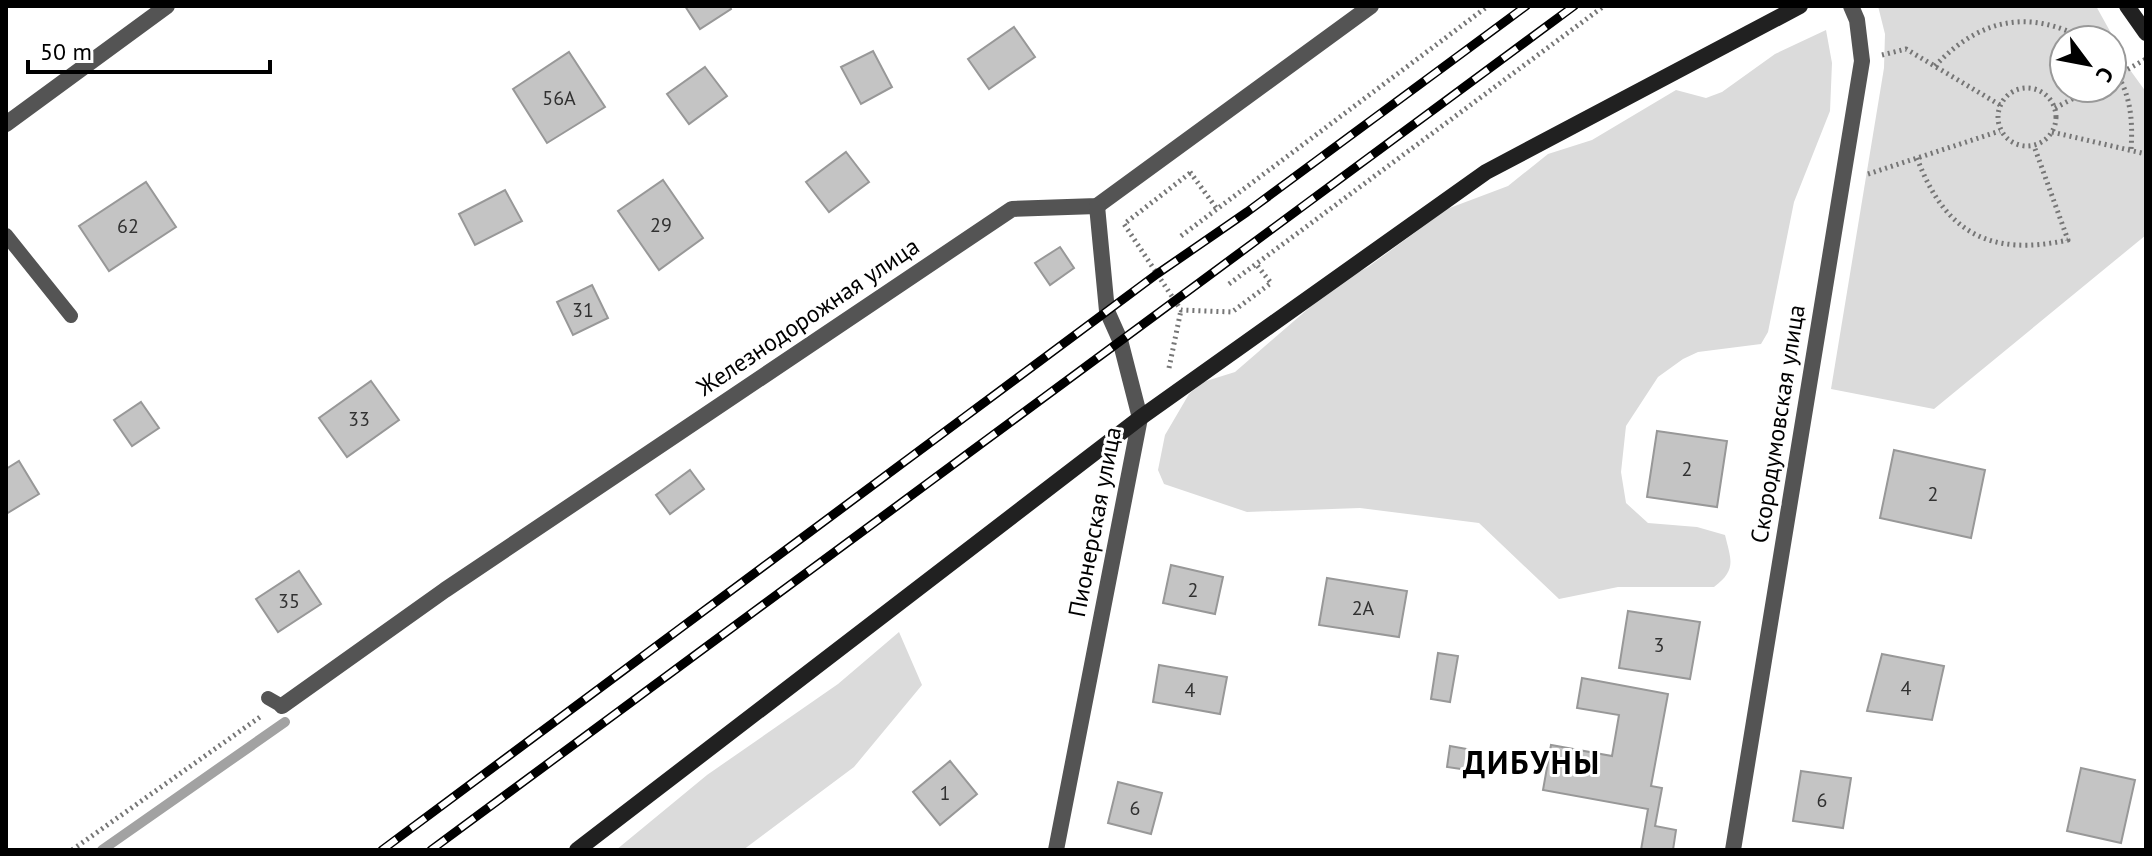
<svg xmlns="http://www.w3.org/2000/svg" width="2152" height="856" font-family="'PT Sans',sans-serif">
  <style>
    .green { fill: #dbdbdb }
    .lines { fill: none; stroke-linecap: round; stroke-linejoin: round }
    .stream { stroke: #a2a2a2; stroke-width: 10 }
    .building { fill: #c4c4c4; stroke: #989898; stroke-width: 2 }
    .path { stroke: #767676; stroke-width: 5; stroke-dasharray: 2 4; stroke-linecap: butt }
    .lane { stroke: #545454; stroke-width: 14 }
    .street { stroke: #545454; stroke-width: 16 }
    .secondary { stroke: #212121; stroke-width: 16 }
    .rail-casing { stroke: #000; stroke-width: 9 }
    .rail { stroke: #fff; stroke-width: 6; stroke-dasharray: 18; stroke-linecap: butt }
    .labels { text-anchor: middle; stroke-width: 6; stroke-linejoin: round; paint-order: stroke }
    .number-label { font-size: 20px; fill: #313131 }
    .street-label { font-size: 24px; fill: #000; stroke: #fff }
    .district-label { font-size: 32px; font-weight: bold; letter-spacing: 2px; fill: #000; stroke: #fff }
  </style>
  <rect width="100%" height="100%" fill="#fff"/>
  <!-- green -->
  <g class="green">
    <polygon points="1878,6 2096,6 2111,33 2109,40 2064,40 2064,88 2112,88 2112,45 2146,92 2146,235 1934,409 1831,389 1884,68 1885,34"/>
    <path d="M1826,30L1832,63L1830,111L1794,202L1768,332L1761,344L1698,352L1683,359L1658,377L1626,426L1621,472L1626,503L1648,523L1697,527L1725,535C1731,560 1737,570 1714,587H1618L1559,599L1479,523L1360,508L1247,512L1164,484L1158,470L1165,435L1189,394L1203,382L1235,372L1338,283L1368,267L1447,209L1508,186L1548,154L1592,140L1676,90L1706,98L1722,92L1775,54Z"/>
    <polygon points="899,632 922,685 854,767 743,850 616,850 707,775 838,684"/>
  </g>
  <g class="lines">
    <!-- stream -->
    <polyline class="stream" points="102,850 285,722"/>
  </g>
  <!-- building -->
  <g class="building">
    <polygon points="685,6 730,6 731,9 700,29"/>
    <polygon points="1014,27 1035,57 989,89 968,59"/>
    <polygon points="873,51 892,87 861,104 841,67"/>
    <polygon points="569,52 605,107 547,143 513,89"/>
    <polygon points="705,67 727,96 689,124 667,94"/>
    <polygon points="846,152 869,182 829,212 806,182"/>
    <polygon points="663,180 703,238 659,270 618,211"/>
    <polygon points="146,182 176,227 109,271 79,226"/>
    <polygon points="505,190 522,221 475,245 459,214"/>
    <polygon points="1060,247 1074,268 1050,285 1035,263"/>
    <polygon points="592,285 608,318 573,335 557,302"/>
    <polygon points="371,381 399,420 347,457 319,418"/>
    <polygon points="141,402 159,428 132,446 114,420"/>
    <polygon points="1657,431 1727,441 1717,507 1647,497"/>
    <polygon points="1894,450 1985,470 1971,538 1880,518"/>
    <polygon points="19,461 39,494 6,514 6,469"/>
    <polygon points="690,470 704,489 670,514 656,495"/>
    <polygon points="1171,565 1223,577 1215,614 1163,603"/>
    <polygon points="299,571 321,604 278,632 256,599"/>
    <polygon points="1327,578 1407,591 1399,637 1319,625"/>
    <polygon points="1628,611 1700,622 1690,679 1619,668"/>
    <polygon points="1438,653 1458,656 1450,702 1431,699"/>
    <polygon points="1882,654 1944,666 1932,720 1867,711"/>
    <polygon points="1159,665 1227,677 1220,714 1153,702"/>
    <polygon points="1582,678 1668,694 1651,786 1662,788 1655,826 1676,830 1673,850 1641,850 1648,809 1543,790 1551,745 1612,756 1619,715 1577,708"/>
    <polygon points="1450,746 1478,751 1475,771 1447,767"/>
    <polygon points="950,761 977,794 940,825 913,792"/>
    <polygon points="2081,768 2135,780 2121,843 2067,831"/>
    <polygon points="1801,771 1851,778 1843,828 1793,821"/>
    <polygon points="1118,782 1162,793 1151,834 1108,823"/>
  </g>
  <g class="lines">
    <!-- path -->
    <g class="path">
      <polyline points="1882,55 1906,49 2000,105"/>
      <path d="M1935,66C1979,19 2029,8 2086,40"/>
      <path d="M2112,67C2131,92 2133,120 2131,150"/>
      <polyline points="2112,78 2146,59"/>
      <circle cx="2027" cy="117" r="29"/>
      <polyline points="2055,108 2093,88"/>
      <polyline points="2052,132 2146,154"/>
      <path d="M1917,158C1945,233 1990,257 2068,240L2034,146"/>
      <polyline points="1190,172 1217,209"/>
      <polyline points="1190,173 1124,224 1181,310 1232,312 1271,283 1256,264"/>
      <polyline points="1868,174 2000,131"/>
      <polyline points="1181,236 1488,6"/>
      <polyline points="1229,284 1604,6"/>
      <polyline points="1169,368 1181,310"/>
      <polyline points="72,850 260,717"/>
    </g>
    <!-- lane -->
    <g class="lane">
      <polyline points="6,235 71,316"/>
      <polyline points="268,698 282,706"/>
    </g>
    <!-- street -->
    <g class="street">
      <polyline points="6,124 167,6"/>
      <polyline points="282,706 445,590 1012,209 1097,206 1371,6"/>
      <polyline points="1056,850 1140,418 1120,340 1107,311 1097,206"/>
      <polyline points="1733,850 1862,61 1857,20 1851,6"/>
    </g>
    <!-- secondary -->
    <g class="secondary">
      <polyline points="2127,6 2146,33"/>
      <polyline points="577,850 1140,418 1486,172 1800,6"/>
    </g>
    <!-- rail casing -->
    <g class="rail-casing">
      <g id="rail">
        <polyline points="382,850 1157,274 1247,212 1526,6"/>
        <polyline points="431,850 1574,6"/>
      </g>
    </g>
    <!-- rail -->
    <use href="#rail" class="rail"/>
  </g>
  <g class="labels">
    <!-- number labels -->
    <g class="number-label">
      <text x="559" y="105">56А</text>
      <text x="661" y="232">29</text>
      <text x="128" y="233">62</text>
      <text x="583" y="317">31</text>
      <text x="359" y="426">33</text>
      <text x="1687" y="476">2</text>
      <text x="1933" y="501">2</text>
      <text x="1193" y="597">2</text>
      <text x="289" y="608">35</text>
      <text x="1363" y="615">2А</text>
      <text x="1659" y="652">3</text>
      <text x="1906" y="695">4</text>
      <text x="1190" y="697">4</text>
      <text x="945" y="800">1</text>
      <text x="1822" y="807">6</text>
      <text x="1135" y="815">6</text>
    </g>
    <!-- street labels -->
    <g class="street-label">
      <text transform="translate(808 317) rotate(-34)" y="8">Железнодорожная улица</text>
      <text transform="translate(1778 424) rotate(-81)" y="8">Скородумовская улица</text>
      <text transform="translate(1095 522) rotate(-79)" y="8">Пионерская улица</text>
    </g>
    <!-- district labels -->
    <g class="district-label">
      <text x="1532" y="774">ДИБУНЫ</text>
    </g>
  </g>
  <!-- border -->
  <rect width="2152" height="856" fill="none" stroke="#000000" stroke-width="16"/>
  <!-- north arrow -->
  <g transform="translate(2088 64) rotate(122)"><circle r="38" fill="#ffffff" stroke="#999999" stroke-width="2"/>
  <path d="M0-6L14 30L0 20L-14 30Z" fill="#000000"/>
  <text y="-12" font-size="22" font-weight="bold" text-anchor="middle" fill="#000000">С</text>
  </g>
  <!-- scale -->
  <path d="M28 60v12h242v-12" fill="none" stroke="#000000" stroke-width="4"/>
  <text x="40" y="60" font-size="24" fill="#000000" stroke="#ffffff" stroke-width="6" paint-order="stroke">50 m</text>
</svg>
